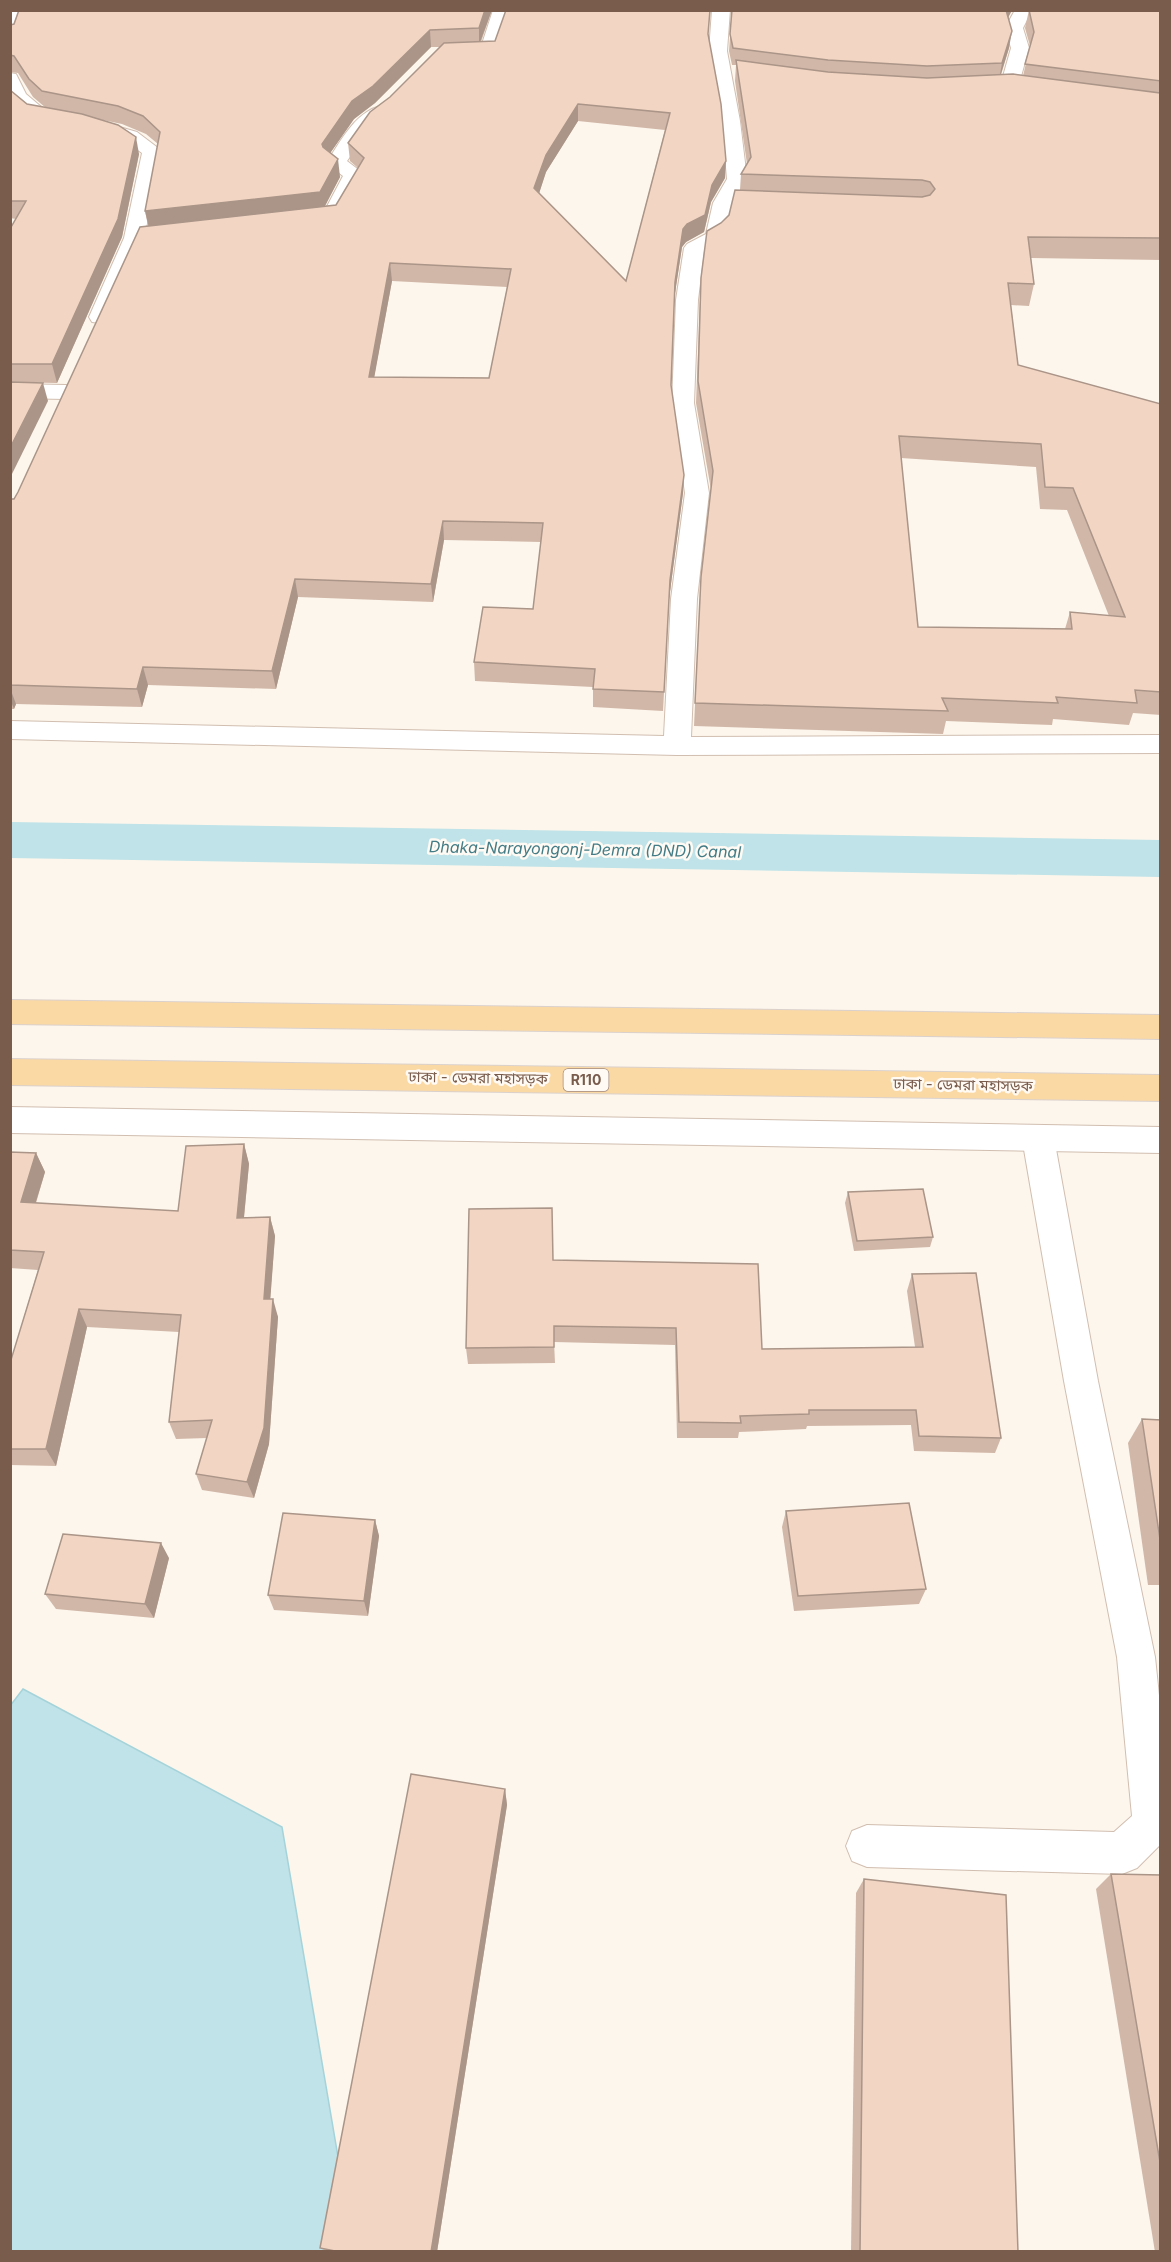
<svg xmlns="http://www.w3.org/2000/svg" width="1171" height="2262" font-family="Inter,'Noto Sans Bengali',sans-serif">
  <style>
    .water { fill: #bfe3e8; stroke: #a5d3da; stroke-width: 1.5 }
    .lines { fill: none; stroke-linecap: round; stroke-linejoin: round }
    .canal { fill: #bfe3e8; fill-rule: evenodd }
    .lane-casing { stroke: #d1beb0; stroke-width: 2 }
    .street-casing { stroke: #d1beb0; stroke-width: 2 }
    .primary-casing { stroke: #dad1cd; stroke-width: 2 }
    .lane { fill: #fff; fill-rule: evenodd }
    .street { fill: #fff; fill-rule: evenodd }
    .primary { fill: #fbd9a5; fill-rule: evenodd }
    .wall { fill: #d1b7a8; fill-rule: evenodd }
    .shaded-wall { fill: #aa9588 }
    .building { fill: #f3d5c3; stroke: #aa9588; stroke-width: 1.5; fill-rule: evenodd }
    .labels { text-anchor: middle; stroke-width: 5; stroke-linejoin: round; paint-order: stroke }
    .shield { fill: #fffaf3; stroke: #a28b7f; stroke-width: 1.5 }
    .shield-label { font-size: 14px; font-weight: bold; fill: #7a5c4d }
    .street-label { font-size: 15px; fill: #7a5c4d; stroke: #fffaf3 }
    .water-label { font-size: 16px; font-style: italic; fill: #437c86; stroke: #fffaf3 }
  </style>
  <rect width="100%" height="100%" fill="#fdf6ec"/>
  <!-- water -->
  <polygon class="water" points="23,1689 282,1827 354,2251 11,2251 10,1706"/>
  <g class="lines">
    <!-- canal -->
    <polygon class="canal" points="10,822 1160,840 1160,877 10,858"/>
    <!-- lane casing -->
    <g class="lane-casing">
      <polygon id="lane" points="1038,1125 1049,1129 1054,1138 1098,1381 1155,1657 1160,1705 1160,1845 1137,1868 1122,1874 867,1867 852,1861 846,1846 852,1831 867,1825 1114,1832 1132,1816 1117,1657 1064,1381 1022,1138 1027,1129"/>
    </g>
    <!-- street casing -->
    <g class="street-casing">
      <g id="street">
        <polygon points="10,10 27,10 16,40 10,41"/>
        <polygon points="493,10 559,10 560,12 557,16 551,17 508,17 494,56 449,57 446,53 449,49 481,47"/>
        <polygon points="712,10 730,10 727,51 740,121 747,179 733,203 726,237 723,241 704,251 698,300 694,403 709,493 697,599 691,737 1160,735 1160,753 677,755 10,739 10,721 664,736 671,599 685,493 672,403 676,300 684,248 687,244 706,234 713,203 727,179 722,121 709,51"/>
        <polygon points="1015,10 1032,10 1023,28 1029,48 1018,87 1015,91 1003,91 1000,87 1011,48 1005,28"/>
        <polygon points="10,73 16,74 26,94 46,111 88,118 137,132 162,151 144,238 108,322 100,323 92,322 89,317 124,238 142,153 123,140 86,129 33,120 10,100"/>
        <path d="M380,106L387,108L389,112L370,128L347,161L364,174L341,217L338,221C329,224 320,226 311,223L308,219L311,215L324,212L343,176L326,163C340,143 354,113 380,106Z"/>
        <polygon points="10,384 66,385 74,387 77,392 74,397 66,399 10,398"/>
        <polygon points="10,1107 1160,1127 1160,1153 10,1133"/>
      </g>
    </g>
    <!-- primary casing -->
    <g class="primary-casing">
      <g id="primary">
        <polygon points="10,1000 1160,1015 1160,1039 10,1024"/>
        <polygon points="10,1059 1160,1075 1160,1101 10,1085"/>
      </g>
    </g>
    <!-- lane -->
    <use href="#lane" class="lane"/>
    <!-- street -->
    <use href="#street" class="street"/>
    <!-- primary -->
    <use href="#primary" class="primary"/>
  </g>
  <!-- wall -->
  <g class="wall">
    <path d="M19,10H492L481,42L708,37L725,178L711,202L704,232L686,242L682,247L674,299L671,385L683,493L669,599L663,711L593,707V687L475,681L474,662L533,609L541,542L444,540L433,602L298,597L276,689L148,685L142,707L16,704L14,709H10V499H14L18,492L148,226L145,211L158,144L146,134L122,124L98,119L139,154L122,237L57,383L10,382V229L16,219L10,218V90L27,104L46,108L33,97L18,73L10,72V25L14,24ZM431,47H440L390,97L348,143L350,161L358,168L336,205L324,207L340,177L330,153L354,119L375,103ZM578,121L665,130L626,281L539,193L546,172ZM392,281L507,287L489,378L374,377Z"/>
    <path d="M732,10H1012L1008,18L1009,48L1001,75L1023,76L1030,46L1025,28L1029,10H1161V260L1031,258L1034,284L1029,306L1011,305L1018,365L1161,404V715L1133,713L1129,725L1053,719L1052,725L946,721L943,734L694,726L701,577L711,490L696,403L700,300L721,223L729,215L740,190L741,174L747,164L735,81L736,65H732L729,51ZM901,458L1036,467L1040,509L1067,510L1109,616L1070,612L1065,629L918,627Z"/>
    <polygon points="244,1144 249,1164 244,1218 270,1217 275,1236 270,1299 278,1317 269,1444 254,1498 202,1490 196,1474 207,1438 176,1439 169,1422 179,1332 87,1327 56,1466 10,1465 10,1363 38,1270 10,1268 10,1152 36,1153 45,1172 36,1203 178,1211"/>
    <polygon points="848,1192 933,1237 930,1247 854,1251 845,1203"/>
    <polygon points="553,1260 762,1349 915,1347 907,1291 912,1274 1001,1438 995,1453 914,1451 911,1425 807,1426 806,1429 739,1432 738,1438 677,1438 675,1345 554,1342 555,1363 468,1364 466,1348"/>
    <polygon points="1142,1419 1161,1420 1161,1585 1148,1585 1128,1443"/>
    <polygon points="786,1511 926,1589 919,1604 794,1611 782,1527"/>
    <polygon points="375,1520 379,1536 368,1616 274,1610 268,1595"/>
    <polygon points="169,1558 154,1618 56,1609 45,1594"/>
    <polygon points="505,1789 507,1805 437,2252 328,2252 320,2248"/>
    <polygon points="1111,1874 1161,1875 1161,2252 1155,2252 1096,1889"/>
    <polygon points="864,1879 1018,2252 851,2252 856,1893"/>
  </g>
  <!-- shaded-wall -->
  <g class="shaded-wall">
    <polygon points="485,10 492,10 479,45 479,28"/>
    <polygon points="1006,10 1012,10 1003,27"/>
    <polygon points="430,30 431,47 375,103 354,119 324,162 322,144 352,101"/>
    <polygon points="1012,31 1009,48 999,80 1002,63"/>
    <polygon points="578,104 578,121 546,172 535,206 534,188 546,155"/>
    <polygon points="136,137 139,154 122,237 57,383 52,364"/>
    <polygon points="338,159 340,177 323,210 149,228 145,211"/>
    <polygon points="726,161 725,178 711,202 704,232 686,242 682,247 674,300 675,282 683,229 712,185"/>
    <polygon points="390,263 392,281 371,395 369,377"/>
    <polygon points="43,383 48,401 10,478 10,448"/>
    <polygon points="684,475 683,493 669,599 663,711 670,580"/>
    <polygon points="443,521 444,540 433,602 431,584"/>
    <polygon points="295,579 298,597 276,689 272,671"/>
    <polygon points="143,667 148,685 142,707 137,689"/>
    <polygon points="10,688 16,704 14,709 10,699"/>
    <polygon points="244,1144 249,1164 242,1237 237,1218"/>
    <polygon points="36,1153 45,1172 30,1221 21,1202"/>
    <polygon points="270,1217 275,1236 269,1317 264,1299"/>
    <polygon points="273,1299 278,1317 269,1444 254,1498 247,1482"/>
    <polygon points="79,1309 87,1327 56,1466 46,1449"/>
    <polygon points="375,1520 379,1536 368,1616 364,1601"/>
    <polygon points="161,1543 169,1558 154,1618 145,1604"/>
    <polygon points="505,1789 507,1805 437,2252 431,2252"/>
  </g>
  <!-- building -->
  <g class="building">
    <polygon points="19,10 485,10 479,28 430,30 373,86 352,101 322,144 323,147 338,159 320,192 145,211 160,132 143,116 118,106 42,91 29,79 14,56 10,55 10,25 14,24"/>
    <path d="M506,10H710L708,34L721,104L726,161L712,185L705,215L687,224L683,229L675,282L671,385L684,475L670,580L664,692L593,689L595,669L474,662L483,607L533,609L543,523L443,521L431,584L295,579L272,671L143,667L137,689L10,685V499H14L18,492L140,227L336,205L364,158L348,143L370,112L390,97L444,43L495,41ZM578,104L670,113L626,281L534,188L546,155ZM390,263L511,269L489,378L369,377Z"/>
    <polygon points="732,10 1006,10 1012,31 1002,63 927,66 828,60 733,48 730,34"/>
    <polygon points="1029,10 1161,10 1161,81 1025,64 1034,32"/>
    <path d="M736,60L828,72L927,78L1013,74L1160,93L1161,96V238L1028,237L1034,284L1008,283L1018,365L1161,404V692L1135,690L1137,703L1056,697L1058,703L942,698L948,711L695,703L701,577L713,471L698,381L701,278L707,231L721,223L729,215L735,190L922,197L930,195L935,189L930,182L922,180L741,174L751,157ZM899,436L1041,444L1045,487L1073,488L1125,617L1070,612L1072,629L918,627Z"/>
    <polygon points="10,90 27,104 82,114 118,125 136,137 118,219 52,364 10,364 10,229 26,201 10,201"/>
    <polygon points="10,382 43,383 10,448"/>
    <polygon points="244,1144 237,1218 270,1217 264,1299 273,1299 264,1428 247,1482 196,1474 212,1420 169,1422 181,1315 79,1309 46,1449 10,1449 10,1363 44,1252 10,1250 10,1152 36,1153 21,1202 178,1211 186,1146"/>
    <polygon points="923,1189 933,1237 857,1241 848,1192"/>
    <polygon points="552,1208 553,1260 758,1264 762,1349 923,1347 912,1274 976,1273 1001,1438 919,1436 916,1410 809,1410 809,1414 740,1416 741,1423 679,1422 676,1328 554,1326 554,1347 466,1348 469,1209"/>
    <polygon points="1142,1419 1161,1420 1161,1546"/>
    <polygon points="909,1503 926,1589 798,1596 786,1511"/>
    <polygon points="283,1513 375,1520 364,1601 268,1595"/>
    <polygon points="63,1534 161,1543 145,1604 45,1594"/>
    <polygon points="411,1774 505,1789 431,2252 340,2252 320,2248"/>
    <polygon points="1111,1874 1161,1875 1161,2168"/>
    <polygon points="864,1879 1006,1895 1018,2252 860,2252"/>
  </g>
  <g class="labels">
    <!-- shield labels -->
    <rect class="shield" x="563.5" y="1069" width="45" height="22" rx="4.5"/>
    <g class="shield-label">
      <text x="586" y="1085">R110</text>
    </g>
    <!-- street labels -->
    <g class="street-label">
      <text transform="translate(478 1078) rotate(1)" y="5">ঢাকা - ডেমরা মহাসড়ক</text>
      <text transform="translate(963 1085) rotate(1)" y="5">ঢাকা - ডেমরা মহাসড়ক</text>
    </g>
    <!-- water labels -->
    <g class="water-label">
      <text transform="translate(585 849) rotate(1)" y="6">Dhaka-Narayongonj-Demra (DND) Canal</text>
    </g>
  </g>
  <!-- border -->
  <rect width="1171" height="2262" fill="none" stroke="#7a5c4d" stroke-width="24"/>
</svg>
